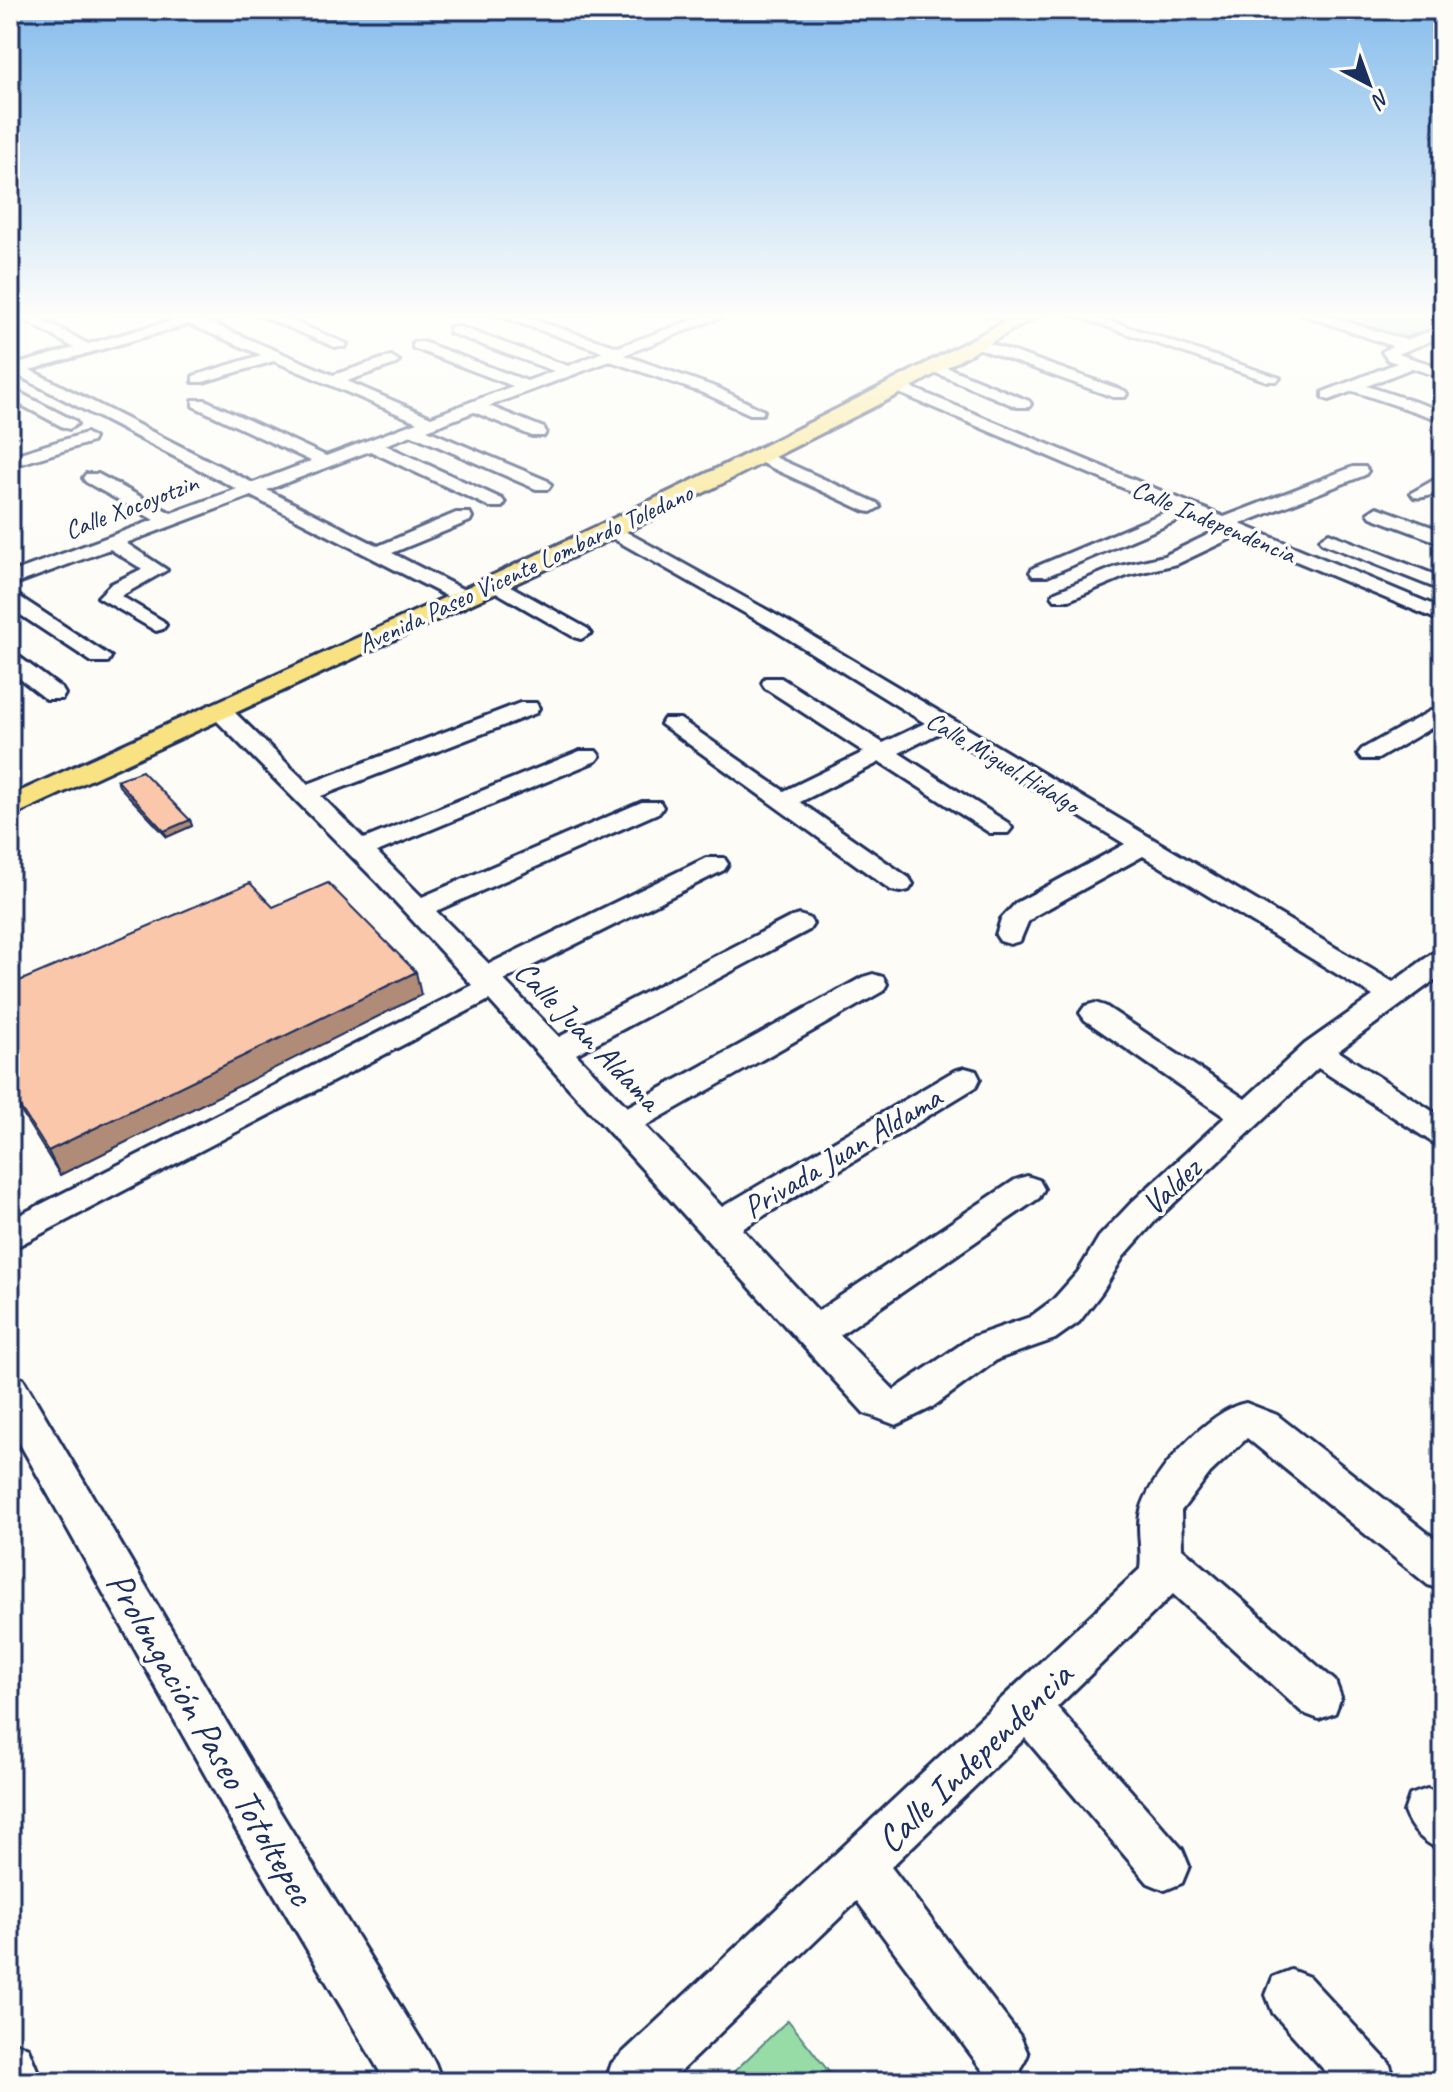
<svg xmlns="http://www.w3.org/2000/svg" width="1453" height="2092" font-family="Caveat,sans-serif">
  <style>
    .green { fill: #97dba7; stroke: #598582; stroke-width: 2 }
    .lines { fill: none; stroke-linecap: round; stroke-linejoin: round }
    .minor-casing { stroke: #1b2f5e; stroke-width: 6 }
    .major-casing { stroke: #1b2f5e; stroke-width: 6 }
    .minor { fill: #fdfcf7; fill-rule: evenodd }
    .major { fill: #f8e281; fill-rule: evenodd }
    .wall { fill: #d8ab93; stroke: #1b2f5e; stroke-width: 2 }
    .shaded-wall { fill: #b08b78; stroke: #1b2f5e; stroke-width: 2 }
    .building { fill: #fbc7ab; stroke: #1b2f5e; stroke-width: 2 }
    .labels { text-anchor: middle; stroke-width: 7; stroke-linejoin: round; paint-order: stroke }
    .far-street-label { font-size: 26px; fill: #1b2f5e; stroke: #fdfcf7 }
    .street-label { font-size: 32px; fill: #1b2f5e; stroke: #fdfcf7 }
    .near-street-label { font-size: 38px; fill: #1b2f5e; stroke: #fdfcf7 }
  </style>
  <rect width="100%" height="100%" fill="#fdfcf7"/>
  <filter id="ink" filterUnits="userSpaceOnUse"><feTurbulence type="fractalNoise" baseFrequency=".0125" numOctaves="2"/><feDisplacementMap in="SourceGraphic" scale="16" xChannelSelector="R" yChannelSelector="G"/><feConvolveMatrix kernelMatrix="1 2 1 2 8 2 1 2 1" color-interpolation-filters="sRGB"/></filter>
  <g filter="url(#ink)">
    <!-- green -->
    <g class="green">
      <polygon points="1324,314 1443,314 1443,325 1398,339"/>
      <polygon points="788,2020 837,2082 723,2082"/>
    </g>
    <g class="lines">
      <!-- minor casing -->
      <g class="minor-casing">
        <g id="minor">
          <path d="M15,314H32L88,344L177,319L170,314H204L207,317L204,320L333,375L391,356L399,361L396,364L347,381L431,417L513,386L413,348V342H423L527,381L554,371L450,333V327H460L568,366L603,352L494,314H515L618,347L709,314H728L624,355L718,388L764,411L762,414H750L706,394L610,361L489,406L544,428L546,432L544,436H532L474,412L427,430L548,481L551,485L548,489H536L412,435L385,445L502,499L505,503L502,507H490L370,451L267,490L378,546L456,513H470L472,517L470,521L392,553L472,594L475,598L472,602H458L251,496L126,543L167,570L121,596L163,621L166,625L163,629L156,631L98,597L111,584L142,569L110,549L10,586V573L154,520L86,482L83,478L86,474H98L171,513L237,489L15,374L10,376L11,366L74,348ZM189,324L261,355L193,376V382H203L274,361L417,422L326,456L205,400H193V406L311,461L253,483L30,370Z"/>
          <polygon points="257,314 276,314 347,344 345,347 335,347"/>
          <polygon points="986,314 1008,314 1025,321 1018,325"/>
          <polygon points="1070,314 1090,314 1280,378 1277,381 1267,381"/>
          <polygon points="1301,314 1322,314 1406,340 1443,327 1443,336 1398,354 1443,368 1443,378 1412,368 1367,386 1443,411 1443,421 1353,391 1329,400 1323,398 1323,392 1397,363 1388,360 1382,352 1392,346"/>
          <polygon points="977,339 1125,391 1127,394 1125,397 1113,397 972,346 970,343"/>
          <polygon points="934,362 1029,401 1031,404 1029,407 1017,407 929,370 926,367"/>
          <polygon points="898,382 1224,517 1353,467 1365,467 1368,471 1365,475 1240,524 1443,609 1443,622 1236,536 1177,564 1129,575 1069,600 1055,600 1052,596 1055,592 1116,567 1164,556 1220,529 1188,516 1047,576 1033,576 1030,572 1033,568 1173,509 892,390 890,387"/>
          <polygon points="10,388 75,421 77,424 69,429 63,427 10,399"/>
          <polygon points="86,433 94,438 92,442 10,467 10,456"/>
          <polygon points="761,451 877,503 880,507 871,512 865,511 755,460 752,456 755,452"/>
          <path d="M1434,480L1440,481L1443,485C1437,494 1424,499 1414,497L1411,493Z"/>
          <polygon points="1377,507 1443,531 1443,544 1371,517 1368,513"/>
          <polygon points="612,524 785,620 1393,982 1433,953 1443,951 1443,974 1338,1051 1443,1118 1443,1146 1432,1142 1318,1068 1156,1220 1123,1257 1102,1292 1079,1322 1055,1339 998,1359 931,1408 896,1425 864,1413 489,1000 10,1250 10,1220 472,985 378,883 210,714 207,709 210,704 226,704 308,784 520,703 536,703 539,708 536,713 321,796 364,839 580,751 596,751 600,756 596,761 377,852 422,897 642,802 660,802 663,807 660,812 436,911 489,964 706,858 724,858 728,864 724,870 504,980 559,1037 789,918 799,915 809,918 813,924 809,930 576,1054 627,1107 863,977 873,974 883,977 887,984 883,991 645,1126 722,1207 954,1071 965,1068 976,1071 980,1079 976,1087 742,1229 818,1311 1015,1180 1027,1176 1039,1180 1044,1189 1039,1198 840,1335 894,1390 972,1337 1030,1317 1053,1300 1078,1272 1099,1237 1132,1202 1225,1117 1085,1020 1080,1013 1085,1006 1095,1003 1105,1006 1245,1099 1305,1044 1373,996 1143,856 1036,915 1028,922 1020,941 1010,944 1000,941 996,935 1001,919 1016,903 1125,844 941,732 899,753 1008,823 1012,828 1008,833 990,833 880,762 800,802 909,878 913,884 909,890 900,892 891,890 661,724 664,719 680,719 784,791 864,752 765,688 762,683 765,678 781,678 883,743 925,723 771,628 605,534 603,530"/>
          <polygon points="1329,533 1443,578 1443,591 1322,543 1320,539"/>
          <polygon points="496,578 588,629 591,633 581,639 574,637 489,588 486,584 489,580"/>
          <polygon points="10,593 17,595 111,657 108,662 92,662 10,608"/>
          <polygon points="10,655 18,656 62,689 65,694 62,699 46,699 10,671"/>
          <polygon points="1443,704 1443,721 1378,759 1362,759 1358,754 1362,749"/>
          <polygon points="10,1374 23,1379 269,1794 435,2063 442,2082 386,2082 235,1828 10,1426"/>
          <path d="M1246,1403L1277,1415L1443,1545V1591L1428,1585L1247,1438L1210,1473L1181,1511L1182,1548L1335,1681L1341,1697L1335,1713L1319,1719L1303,1713L1173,1594L1057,1707L1182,1849L1189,1866L1182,1883L1165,1890L1148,1883L1025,1738L891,1867L1020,2036L1028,2054L1020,2072L1002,2080L984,2072L857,1901L669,2082H605L612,2063L1140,1569C1143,1549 1135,1527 1142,1507C1153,1472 1210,1409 1246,1403Z"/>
          <path d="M1427,1789L1443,1795V1851C1423,1842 1412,1832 1404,1812L1410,1795Z"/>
          <polygon points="1291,1970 1309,1977 1389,2063 1396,2082 1335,2082 1273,2013 1266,1995 1273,1977"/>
          <polygon points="10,2040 28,2048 42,2082 10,2082"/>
        </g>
      </g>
      <!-- major casing -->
      <g class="major-casing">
        <path id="major" d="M1019,314H1041L905,391L620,535L10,817V796C349,641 691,491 1019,314Z"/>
      </g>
      <!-- minor -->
      <use href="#minor" class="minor"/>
      <!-- major -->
      <use href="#major" class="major"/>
    </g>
    <!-- wall -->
    <g class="wall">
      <polygon points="117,780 190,820 192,826 167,837 119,786"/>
      <polygon points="273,907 421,995 60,1175 10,1094 10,985"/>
    </g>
    <!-- shaded-wall -->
    <g class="shaded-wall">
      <polygon points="190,820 192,826 167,837 164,831"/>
      <polygon points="416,972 421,995 60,1175 48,1151"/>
    </g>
    <!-- building -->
    <g class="building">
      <polygon points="142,771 190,820 164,831 117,780"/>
      <polygon points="250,883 273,907 328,883 416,972 48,1151 10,1091 10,985"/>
    </g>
  </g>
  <!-- sky -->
  <linearGradient id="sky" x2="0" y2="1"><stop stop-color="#86bcec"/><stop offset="0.52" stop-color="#fefefb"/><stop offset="1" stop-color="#fefefb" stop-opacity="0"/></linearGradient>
  <rect width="1453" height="607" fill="url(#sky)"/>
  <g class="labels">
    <!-- far-street labels -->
    <g class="far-street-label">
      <text transform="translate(131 506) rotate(-21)" y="9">Calle Xocoyotzin</text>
      <text transform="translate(1214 521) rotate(23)" y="9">Calle Independencia</text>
      <text transform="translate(525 568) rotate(-25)" y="9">Avenida Paseo Vicente Lombardo Toledano</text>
      <text transform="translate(1003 762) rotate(31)" y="9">Calle Miguel Hidalgo</text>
    </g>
    <!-- street labels -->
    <g class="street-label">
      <text transform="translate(588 1035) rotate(46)" y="11">Calle Juan Aldama</text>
      <text transform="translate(842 1152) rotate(-31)" y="11">Privada Juan Aldama</text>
      <text transform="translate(1171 1186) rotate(-43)" y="11">Valdez</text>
    </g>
    <!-- near-street labels -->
    <g class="near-street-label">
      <text transform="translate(211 1738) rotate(60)" y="13">Prolongación Paseo Totoltepec</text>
      <text transform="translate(974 1757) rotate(-44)" y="13">Calle Independencia</text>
    </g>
  </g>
  <!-- margin -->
  <rect width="1453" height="2092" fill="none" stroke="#fdfcf7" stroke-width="40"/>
  <rect x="20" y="20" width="1413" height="2052" fill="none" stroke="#1b2f5e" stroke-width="3" filter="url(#ink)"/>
  <!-- north arrow -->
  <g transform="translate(1369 84) rotate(139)" stroke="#fdfcf7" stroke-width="6" paint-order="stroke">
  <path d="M0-6L14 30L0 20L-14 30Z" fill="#1b2f5e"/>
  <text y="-12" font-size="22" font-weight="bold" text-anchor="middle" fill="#1b2f5e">N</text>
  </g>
</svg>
